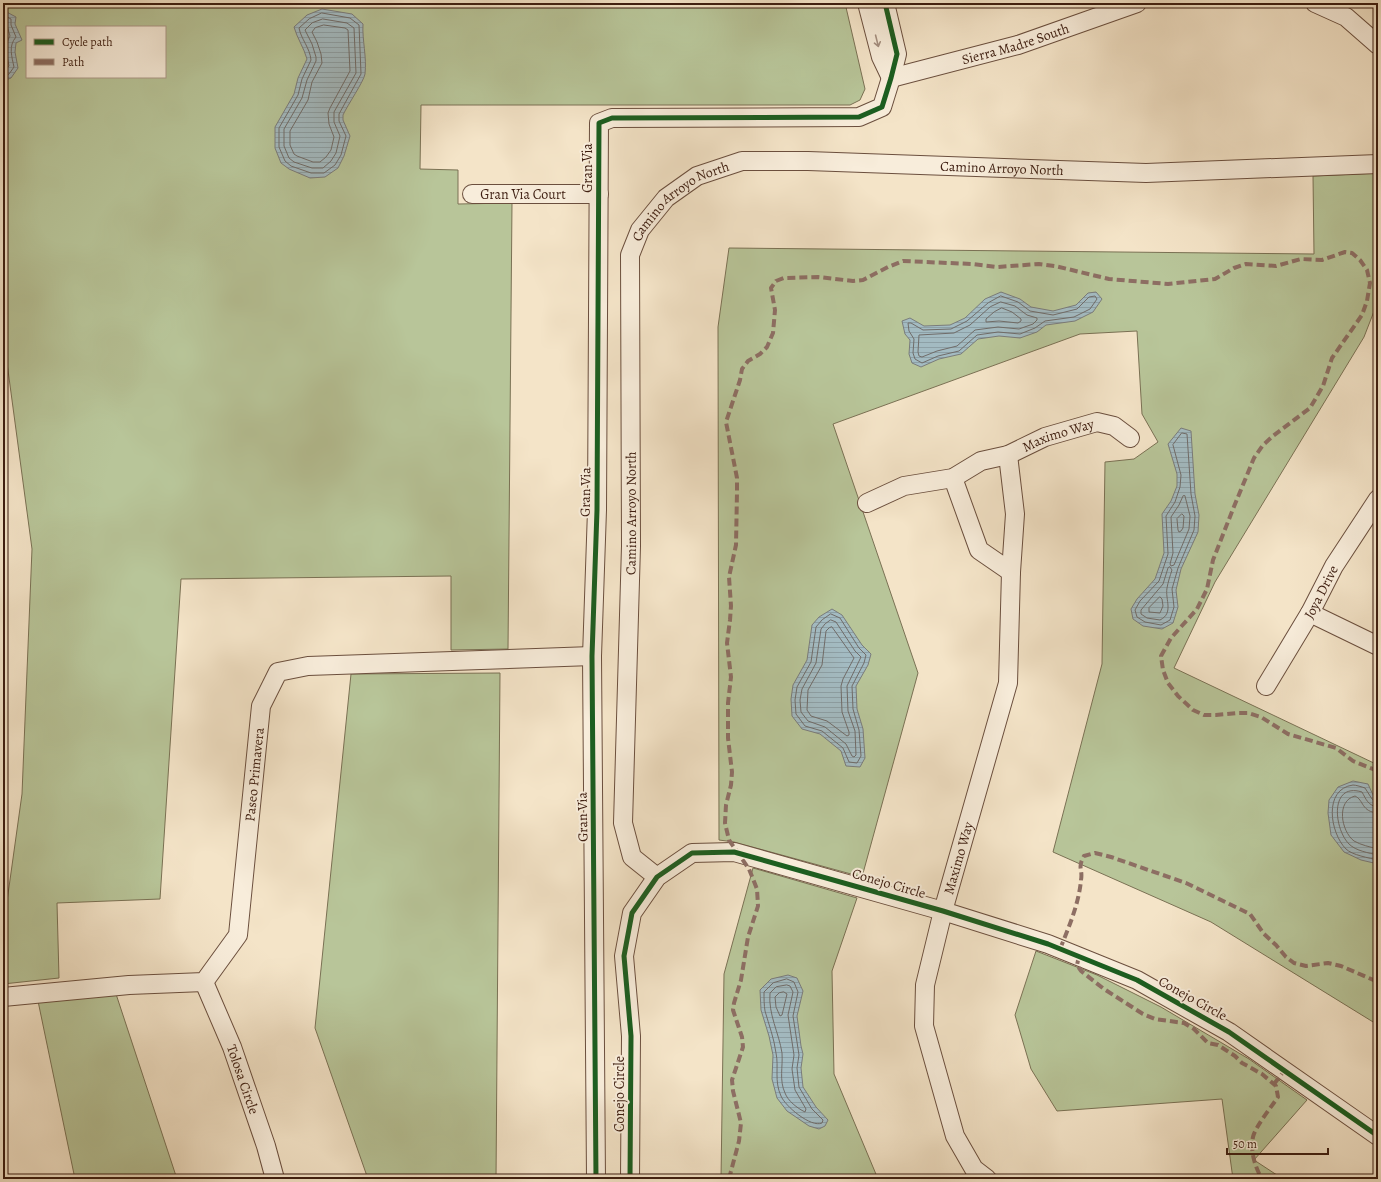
<svg xmlns="http://www.w3.org/2000/svg" width="1381" height="1182" font-family="Alegreya,serif">
  <style>
    .green { fill: #b8c599; stroke: #7a7154; fill-rule: evenodd }
    .water { fill: url(#water-rules); stroke: #7a7c7b }
    .lines { fill: none; stroke-linecap: round; stroke-linejoin: round }
    .shore { stroke: #706c69; stroke-width: 1 }
    .minor-casing { stroke: #6b4f3e; stroke-width: 20 }
    .minor { stroke: #f8eddb; stroke-width: 18 }
    .quiet { stroke: #8d6e63; stroke-width: 4; stroke-dasharray: 8 4; stroke-linecap: butt }
    .cycleway-casing { stroke: #f8eddb; stroke-width: 8 }
    .cycleway { stroke: #1b5e20; stroke-width: 5 }
    .oneway { stroke: #a48f80 }
    .labels { text-anchor: middle; stroke-width: 4; stroke-linejoin: round; paint-order: stroke }
    .street-label { font-size: 14px; fill: #3d1d10; stroke: #f8eddb }
  </style>
  <defs>
    <pattern id="water-rules" width="6" height="5" patternUnits="userSpaceOnUse"><rect width="6" height="5" fill="#a3bbc2"/><path d="M0 2.5h6" fill="none" stroke="#8da0a6"/></pattern>
  </defs>
  <rect width="100%" height="100%" fill="#f4e4c8"/>
  <filter id="stains"><feTurbulence type="fractalNoise" baseFrequency=".005" numOctaves="4"/><feColorMatrix values="0 0 0 0 .2 0 0 0 0 .09 0 0 0 0 .02 0 0 0 .5 -.17"/></filter>
  <radialGradient id="worn" r=".72"><stop offset=".6" stop-color="#630" stop-opacity="0"/><stop offset="1" stop-color="#630" stop-opacity=".3"/></radialGradient>
  <!-- green -->
  <g class="green">
    <path d="M3,3H117L122,7L206,3H845L865,89L860,100L850,105H421L420,169L458,170V204L512,203L508,649L451,650V576L181,579L160,899L57,903L59,978L3,984V930L22,794L32,549L3,333ZM27,27H165V77H27Z"/>
    <polygon points="1378,173 1378,301 1364,337 1215,582 1174,668 1378,765 1378,1025 1211,922 1053,852 1102,664 1105,462 1134,459 1158,442 1142,414 1137,331 1080,334 833,424 918,673 862,877 734,842 719,840 718,327 729,248 1314,254 1313,176"/>
    <polygon points="500,673 496,1179 368,1179 315,1028 351,674"/>
    <polygon points="753,868 857,898 832,971 834,1074 878,1179 721,1179 724,974"/>
    <polygon points="1036,951 1097,975 1161,1007 1249,1059 1307,1100 1254,1160 1283,1179 1233,1179 1222,1099 1057,1111 1031,1069 1015,1015"/>
    <polygon points="116,994 177,1179 75,1179 38,1001"/>
  </g>
  <!-- water -->
  <g class="water">
    <path d="M322,9L352,14L363,24C362,40 367,57 365,74C364,81 347,106 343,115V120L350,136L344,156L338,168L325,177L310,178L289,169L281,163L275,148V127L294,94L298,78L307,59C304,48 297,38 294,27L307,15Z"/>
    <polygon points="3,10 16,17 15,24 22,40 16,43 15,52 18,68 11,78 3,81"/>
    <polygon points="1001,292 1020,299 1031,307 1053,311 1076,305 1088,293 1096,292 1102,299 1093,312 1075,321 1046,325 1037,332 1020,338 999,336 978,339 961,354 939,359 921,367 912,363 909,354 910,340 905,334 902,321 910,318 924,326 950,325 965,318 985,299"/>
    <polygon points="1181,428 1191,431 1195,494 1199,515 1198,532 1181,569 1176,590 1178,607 1173,623 1162,629 1143,626 1133,619 1131,609 1137,599 1155,579 1164,553 1162,514 1171,501 1177,486 1177,474 1168,444"/>
    <polygon points="832,609 842,615 862,645 871,654 868,665 856,686 857,709 863,729 865,758 860,767 846,766 841,751 820,734 802,729 792,716 791,699 793,685 807,660 812,625 819,617"/>
    <polygon points="1353,781 1368,784 1374,797 1378,799 1378,864 1361,860 1344,852 1331,835 1328,813 1329,800 1338,787"/>
    <polygon points="788,975 797,978 803,991 797,1016 801,1046 803,1054 801,1068 803,1087 816,1107 828,1120 825,1126 819,1129 809,1126 787,1111 777,1098 772,1079 773,1055 769,1036 761,1010 760,990 771,979"/>
  </g>
  <g class="lines">
    <!-- shore -->
    <g class="shore">
      <path d="M322,13L350,18L359,25L361,74L339,114V121L346,136L341,155L335,165L324,173H311L291,166L285,161L279,147V128L298,95L302,79L311,60C310,48 301,39 299,28L309,19Z"/>
      <path d="M3,15L11,19V25L16,37C8,46 12,57 14,67L9,74L3,77"/>
      <polygon points="323,19 347,23 354,28 356,73 334,112 334,122 340,136 336,153 331,161 323,168 312,168 294,162 289,158 284,146 284,129 302,98 307,80 316,61 316,57 312,44 305,30 312,23"/>
      <path d="M3,20L6,22L10,36C4,46 7,55 9,66L3,71"/>
      <polygon points="324,25 345,28 348,30 350,71 330,108 328,113 329,124 334,137 331,150 326,157 320,162 313,162 297,156 294,154 290,145 290,131 308,100 312,82 322,63 321,54 317,42 312,32 315,28"/>
      <polygon points="1001,296 1018,302 1030,311 1053,315 1077,309 1089,297 1095,296 1097,299 1090,309 1074,317 1045,321 1035,328 1020,334 998,332 977,335 959,351 938,356 922,363 915,359 913,353 914,339 909,331 908,323 911,323 923,330 951,329 967,321 988,303"/>
      <polygon points="1001,302 1015,306 1027,315 1037,318 1037,320 1033,324 1019,329 998,327 975,330 957,346 937,351 922,357 919,356 918,352 919,335 954,333 970,325 990,307"/>
      <polygon points="1002,308 1012,312 1021,319 1021,321 1018,323 999,321 986,322 986,319 994,312"/>
      <polygon points="1182,433 1187,434 1191,494 1195,516 1194,530 1178,568 1172,589 1174,607 1170,620 1161,625 1145,622 1137,617 1135,610 1140,601 1159,581 1168,554 1166,516 1175,502 1180,487 1181,475 1173,445"/>
      <polygon points="1185,496 1190,516 1189,529 1174,565 1171,566 1170,564 1173,553 1171,517 1179,505 1183,496"/>
      <polygon points="1182,514 1184,516 1183,528 1181,531 1179,532 1178,530 1177,519"/>
      <path d="M1170,567L1172,570C1170,576 1168,582 1167,588C1165,600 1174,613 1160,620L1147,618L1141,614V610L1163,584L1168,568Z"/>
      <polygon points="1160,597 1162,599 1163,606 1160,613 1149,612 1149,608"/>
      <polygon points="831,614 840,618 859,648 866,655 864,663 852,686 853,709 859,730 861,756 857,763 849,762 843,748 822,731 805,726 796,714 795,700 797,687 811,662 816,627 822,620"/>
      <polygon points="831,620 836,622 855,651 861,657 847,686 848,711 855,731 856,755 854,757 852,756 846,744 825,727 808,721 801,712 800,700 802,689 816,663 821,629 825,624"/>
      <polygon points="832,627 854,658 843,679 841,686 842,712 849,732 849,735 847,736 827,721 811,716 807,710 808,690 822,665 826,631 829,628"/>
      <path d="M1378,802L1372,799L1365,788C1362,787 1356,785 1353,785C1323,789 1330,833 1346,849C1352,855 1369,858 1378,860"/>
      <path d="M1378,807C1368,806 1366,799 1362,792C1329,782 1334,829 1349,844C1356,851 1369,853 1378,855"/>
      <path d="M1378,813C1361,812 1364,800 1355,796C1336,801 1341,831 1354,841C1361,845 1370,847 1378,849"/>
      <path d="M787,979L794,982L798,992L793,1016L799,1055L797,1068L799,1087L812,1109L823,1120L822,1123C811,1128 785,1106 781,1096C774,1081 779,1067 776,1053C774,1038 769,1025 765,1011C764,1005 764,998 764,992L773,983Z"/>
      <path d="M787,985L790,986L793,992L788,1015L794,1055L792,1069L795,1090L806,1109L805,1112C797,1108 788,1101 785,1093C779,1080 783,1067 782,1053C779,1033 768,1014 770,993L776,987Z"/>
      <polygon points="784,992 787,994 782,1015 780,1016 776,1007 775,997 779,993"/>
    </g>
    <!-- minor casing -->
    <g class="minor-casing">
      <g id="minor">
        <polyline points="867,3 881,57 891,78"/>
        <polyline points="1315,3 1346,17 1378,45"/>
        <path id="s1" d="M891,78L1018,45L1137,3"/>
        <path id="s2" d="M472,194H599"/>
        <polyline points="953,478 979,550 1011,572"/>
        <path id="s3" d="M867,503L904,486L953,478L981,461L1008,455L1045,437L1097,422L1114,426L1130,438"/>
        <polyline points="1310,613 1378,646"/>
        <path id="s4" d="M1266,686L1310,613L1334,566L1378,499"/>
        <path id="s5" d="M657,877L632,857L623,823L631,546L630,255L640,230L666,198L697,176L742,161H808L1146,173L1378,164"/>
        <path id="s6" d="M204,982L232,1047L266,1146L275,1179"/>
        <path id="s7" d="M3,997L129,985L204,982L238,935L261,706L278,672L308,666L592,656"/>
        <polyline points="596,1179 592,656 597,510 599,123 612,118 859,117 882,107 891,78 897,54 885,3"/>
        <polyline points="630,1179 631,1036 624,956 632,913 657,877 692,853 734,852 943,911 1048,944 1137,980 1229,1032 1378,1136"/>
        <path id="s8" d="M987,1179L974,1169L955,1136L924,1026L925,985L943,911L1008,683L1011,572L1015,514L1008,455"/>
      </g>
    </g>
    <!-- minor -->
    <use href="#minor" class="minor"/>
    <!-- quiet -->
    <g class="quiet">
      <path d="M1060,949C1069,927 1079,903 1081,880C1083,869 1077,868 1084,856L1095,853L1111,857L1186,883L1250,914L1264,934L1276,945L1286,957L1294,963L1306,966L1328,963L1341,966L1378,982"/>
      <path d="M1079,956L1077,965L1081,971L1104,989L1143,1014L1155,1019L1184,1023L1194,1029L1208,1043L1218,1045L1235,1056L1242,1063L1262,1074L1276,1086L1278,1097C1272,1106 1255,1127 1253,1137C1250,1151 1255,1167 1262,1179"/>
      <polyline points="1274,1084 1284,1071"/>
      <polyline points="730,1179 730,1175 739,1141 741,1123 733,1091 732,1080 743,1047 742,1037 733,1010 734,1003 741,980 748,937 758,906 757,889 749,869 729,840 725,823 726,805 731,785 732,772 728,738 728,703 731,677 727,643 730,620 731,606 729,577 736,545 737,492 737,478 726,422 740,380 742,369 748,361 760,354 767,347 773,333 775,310 771,288 776,281 784,278 818,277 853,281 863,280 888,267 903,261 972,264 997,267 1039,264 1055,266 1109,279 1168,284 1215,279 1234,268 1246,264 1276,266 1301,259 1322,260 1345,252 1352,253 1360,260 1367,270 1370,283 1367,301 1362,315 1332,358 1323,386 1310,408 1273,436 1263,445 1254,458 1233,509 1213,560 1207,589 1197,609 1171,638 1161,656 1163,670 1168,683 1178,696 1193,710 1204,715 1216,715 1238,713 1248,713 1261,717 1288,734 1336,748 1353,761 1378,771"/>
    </g>
    <!-- cycleway casing -->
    <g class="cycleway-casing">
      <g id="cycleway">
        <polyline points="596,1179 592,656 597,510 599,123 612,118 859,117 882,107 891,78 897,54 885,3"/>
        <polyline points="630,1179 631,1036 624,956 632,913 657,877 692,853 734,852 943,911 1048,944 1137,980 1229,1032 1378,1136"/>
      </g>
    </g>
    <!-- cycleway -->
    <use href="#cycleway" class="cycleway"/>
  </g>
  <!-- one-way arrows -->
  <defs><path id="oneway-shaft" d="M-6 0H5M1.5-3L5.5 0L1.5 3" fill="none" stroke-width="1.6" stroke-linecap="round" stroke-linejoin="round"/></defs>
  <use class="oneway" href="#oneway-shaft" transform="translate(877 41) rotate(76)"/>
  <g class="labels">
    <!-- street labels -->
    <g class="street-label">
      <text dy="5" stroke="none"><textPath href="#s1" startOffset="129">Sierra Madre South</textPath></text>
      <text transform="translate(587 168) rotate(-90)" y="5">Gran Via</text>
      <text dy="5" stroke="none"><textPath href="#s5" startOffset="1049">Camino Arroyo North</textPath></text>
      <text dy="5" stroke="none"><textPath href="#s2" startOffset="51">Gran Via Court</textPath></text>
      <text dy="5" stroke="none"><textPath href="#s5" startOffset="713">Camino Arroyo North</textPath></text>
      <text dy="5" stroke="none"><textPath href="#s3" startOffset="205">Maximo Way</textPath></text>
      <text transform="translate(585 492) rotate(-89)" y="5">Gran Via</text>
      <text dy="5" stroke="none"><textPath href="#s5" startOffset="377">Camino Arroyo North</textPath></text>
      <text dy="5" stroke="none"><textPath href="#s4" startOffset="109">Joya Drive</textPath></text>
      <text dy="5" stroke="none"><textPath href="#s7" startOffset="421">Paseo Primavera</textPath></text>
      <text transform="translate(582 817) rotate(-91)" y="5">Gran Via</text>
      <text dy="5" stroke="none"><textPath href="#s8" startOffset="341">Maximo Way</textPath></text>
      <text transform="translate(889 883) rotate(16)" y="5">Conejo Circle</text>
      <text transform="translate(1193 998) rotate(29)" y="5">Conejo Circle</text>
      <text dy="5" stroke="none"><textPath href="#s6" startOffset="105">Tolosa Circle</textPath></text>
      <text transform="translate(619 1094) rotate(-90)" y="5">Conejo Circle</text>
    </g>
  </g>
  <!-- margin -->
  <rect width="1381" height="1182" fill="none" stroke="#f4e4c8" stroke-width="16"/>
  <rect x="4" y="4" width="1373" height="1174" fill="none" stroke="#3d1d10" stroke-width="2"/>
  <rect x="8" y="8" width="1365" height="1166" fill="none" stroke="#3d1d10"/>
  <!-- legend -->
  <rect x="26" y="26" width="140" height="52" fill="#f8eddb" stroke="#ad9a8a"/>
  <rect x="34" y="39" width="20" height="6" fill="#1b5e20" stroke="#ad9a8a"/>
  <text x="62" y="46" font-size="12" fill="#3d1d10">Cycle path</text>
  <rect x="34" y="59" width="20" height="6" fill="#8d6e63" stroke="#ad9a8a"/>
  <text x="62" y="66" font-size="12" fill="#3d1d10">Path</text>
  <!-- scale -->
  <path d="M1227 1148v6h101v-6" fill="none" stroke="#3d1d10" stroke-width="2"/>
  <text x="1233" y="1148" font-size="12" fill="#3d1d10" stroke="#f8eddb" stroke-width="3" paint-order="stroke">50 m</text>
  <rect width="100%" height="100%" filter="url(#stains)"/>
  <rect width="100%" height="100%" fill="url(#worn)"/>
</svg>
